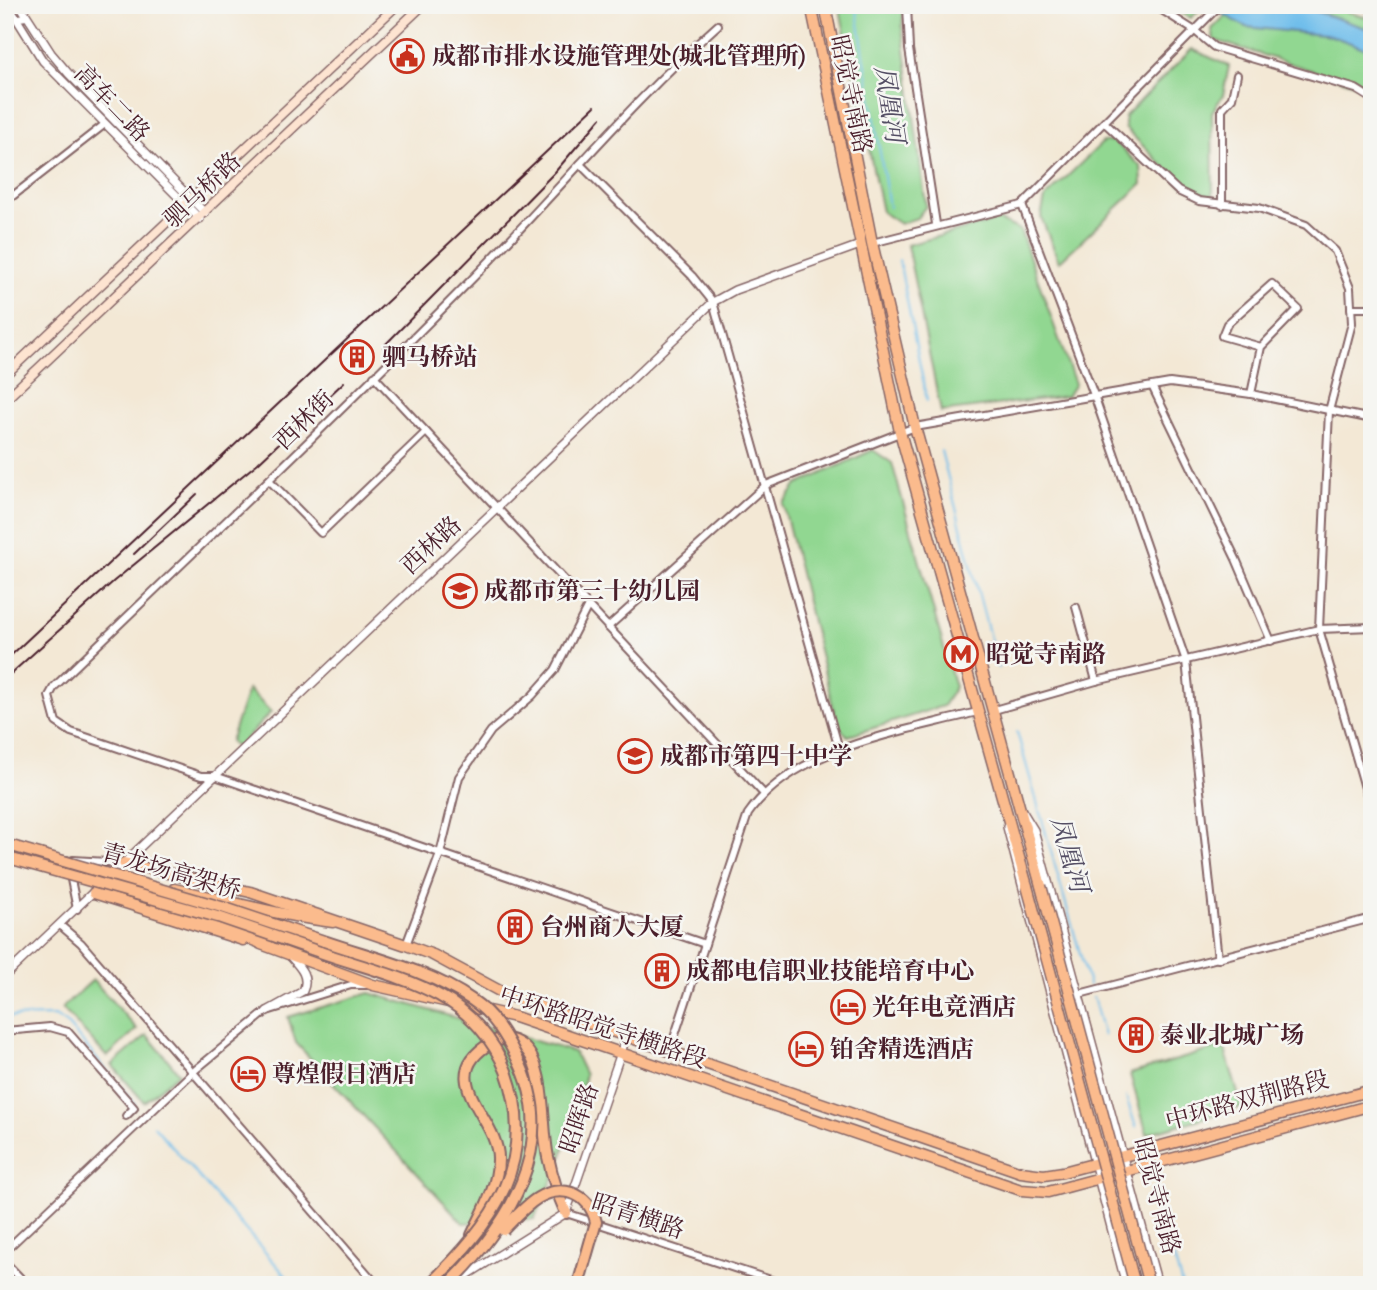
<svg xmlns="http://www.w3.org/2000/svg" width="1377" height="1290" font-family="'IM FELL French Canon','Noto Serif SC',serif">
  <style>
    .green { fill: #91d791; stroke: #6e7b5e; stroke-width: 2 }
    .water { fill: #70beeb; stroke: #5d6e8b; stroke-width: 2 }
    .lines { fill: none; stroke-linecap: round; stroke-linejoin: round }
    .stream { stroke: #70beeb; stroke-width: 2 }
    .minor-casing { stroke: #856566; stroke-width: 10 }
    .tertiary-casing { stroke: #856566; stroke-width: 10 }
    .secondary-casing { stroke: #856566; stroke-width: 11 }
    .primary-casing { stroke: #856566; stroke-width: 13 }
    .trunk-casing { stroke: #856566; stroke-width: 13 }
    .motorway-casing { stroke: #856566; stroke-width: 14 }
    .minor { stroke: #fff; stroke-width: 6 }
    .tertiary { stroke: #fff; stroke-width: 7 }
    .secondary { stroke: #fde4d1; stroke-width: 8 }
    .primary { stroke: #fbbb8d; stroke-width: 10 }
    .trunk { stroke: #fbbb8d; stroke-width: 10 }
    .motorway { stroke: #fbbb8d; stroke-width: 10 }
    .rail { stroke: #4a1f2b; stroke-width: 2 }
    .primary-bridge-casing { stroke: #856566; stroke-width: 13; stroke-linecap: butt }
    .trunk-bridge-casing { stroke: #856566; stroke-width: 13; stroke-linecap: butt }
    .motorway-bridge-casing { stroke: #856566; stroke-width: 14; stroke-linecap: butt }
    .primary-bridge { stroke: #fbbb8d; stroke-width: 10 }
    .trunk-bridge { stroke: #fbbb8d; stroke-width: 10 }
    .motorway-bridge { stroke: #fbbb8d; stroke-width: 10 }
    .labels { text-anchor: middle; stroke-width: 5; stroke-linejoin: round; paint-order: stroke }
    .poi-label { font-size: 24px; font-weight: bold; fill: #4a1f2b; stroke: #f6f6f2; text-anchor: start }
    .street-label { font-size: 24px; fill: #4a1f2b; stroke: #f6f6f2 }
    .water-label { font-size: 26px; font-style: italic; fill: #554f65; stroke: #f6f6f2 }
  </style>
  <rect width="100%" height="100%" fill="#f6f6f2"/>
  <filter id="ink" filterUnits="userSpaceOnUse"><feTurbulence type="fractalNoise" baseFrequency=".0143" numOctaves="2"/><feDisplacementMap in="SourceGraphic" scale="14" xChannelSelector="R" yChannelSelector="G"/><feConvolveMatrix kernelMatrix="1 2 1 2 8 2 1 2 1" color-interpolation-filters="sRGB"/></filter>
  <filter id="wash" filterUnits="userSpaceOnUse"><feTurbulence type="fractalNoise" baseFrequency=".00686" numOctaves="4" result="noise"/><feDisplacementMap in="SourceGraphic" scale="28" xChannelSelector="R" yChannelSelector="G"/><feGaussianBlur stdDeviation="1.57" result="paint"/><feColorMatrix in="noise" values="0 0 0 0 0 0 0 0 0 0 0 0 0 0 0 0 0 1.4 0 .05"/><feComposite in="paint" operator="in"/></filter>
  <g filter="url(#wash)">
    <rect width="100%" height="100%" fill="#f3e8d5"/>
    <!-- green -->
    <g class="green">
      <polygon points="839,5 904,5 902,27 926,206 917,218 900,224 882,212"/>
      <polygon points="1166,5 1204,5 1191,18"/>
      <polygon points="1236,5 1324,5 1372,19 1372,92 1359,85 1214,40 1212,29"/>
      <polygon points="1192,49 1229,66 1223,95 1212,112 1213,197 1182,185 1125,128 1125,116"/>
      <polygon points="1114,141 1141,167 1142,184 1059,262 1041,217 1045,198 1103,142"/>
      <polygon points="998,220 1020,230 1075,384 1067,396 941,412 907,245"/>
      <polygon points="873,450 892,463 955,687 943,706 848,736 838,727 783,504 797,485"/>
      <polygon points="248,689 271,712 239,746 234,746 230,741"/>
      <polygon points="93,980 137,1029 107,1057 62,1008"/>
      <polygon points="370,993 574,1052 585,1075 559,1166 534,1219 463,1223 296,1043 288,1017"/>
      <polygon points="147,1035 179,1073 144,1102 112,1065"/>
      <polygon points="1224,1046 1242,1107 1147,1134 1130,1074"/>
    </g>
    <!-- water -->
    <polygon class="water" points="1207,5 1297,5 1372,30 1372,51 1332,36 1246,27"/>
    <g class="lines">
      <!-- stream -->
      <g class="stream">
        <polyline points="860,5 857,12 889,207"/>
        <polyline points="899,260 927,401"/>
        <polyline points="941,451 998,668"/>
        <polyline points="1017,732 1089,985"/>
        <polyline points="1093,997 1104,1036"/>
        <polyline points="5,1017 55,1016 68,1025 135,1104"/>
        <polyline points="1126,1097 1136,1127"/>
        <polyline points="154,1126 294,1285"/>
        <polyline points="1153,1189 1182,1285"/>
      </g>
    </g>
  </g>
  <g filter="url(#ink)">
    <g class="lines">
      <!-- minor casing -->
      <g class="minor-casing">
        <g id="minor">
          <polyline points="907,5 909,49 936,224"/>
          <polyline points="1154,5 1195,31 1214,47 1356,89 1372,99"/>
          <polyline points="1359,5 1372,9"/>
          <polyline points="5,20 26,17"/>
          <polyline points="1105,123 1178,191 1199,201 1259,208 1306,225 1335,251 1350,288 1352,323 1329,411 1319,629 1372,812"/>
          <polyline points="580,164 692,276 713,302 839,749"/>
          <polyline points="5,202 105,124"/>
          <polyline points="1022,205 1094,395 1186,661 1218,959"/>
          <polyline points="1222,205 1222,109 1232,98 1237,75"/>
          <polyline points="872,243 1022,205 1220,5"/>
          <polyline points="1351,308 1372,308"/>
          <polyline points="374,376 763,793"/>
          <polyline points="1152,386 1236,559 1271,641"/>
          <polyline points="1251,394 1261,347 1298,309 1272,284 1227,324 1222,336 1261,347"/>
          <polyline points="270,481 321,533 426,432"/>
          <polyline points="1076,607 1096,681"/>
          <polyline points="608,627 766,485 915,427 1170,383 1251,394 1372,419"/>
          <polyline points="994,710 1096,681 1319,629 1372,627"/>
          <polyline points="67,860 77,909"/>
          <polyline points="73,860 124,863"/>
          <polyline points="60,925 81,943 377,1285"/>
          <path d="M705,944L215,776H201L71,732L56,722L49,696L54,687C194,552 335,418 471,280C554,196 630,103 718,25"/>
          <polyline points="406,945 440,854 459,777 491,731 532,696 555,670 588,606"/>
          <polyline points="1056,1000 1372,918"/>
          <polyline points="5,1031 50,1027 68,1032 134,1108 126,1116"/>
          <path d="M670,1050L748,814C794,747 903,732 977,712"/>
          <polyline points="566,1213 786,1285"/>
          <polyline points="5,1251 194,1071 267,1011 351,985 368,985"/>
          <polyline points="5,1262 27,1285"/>
        </g>
      </g>
      <!-- tertiary casing -->
      <g class="tertiary-casing">
        <g id="tertiary">
          <polyline points="8,5 43,61 200,219"/>
          <polyline points="20,5 51,53 68,73 205,213"/>
          <polyline points="1023,812 1034,830 1158,1285"/>
          <polyline points="1007,827 1126,1285"/>
          <polyline points="5,976 713,302 735,290 860,245"/>
          <path d="M267,1011L303,991C310,976 299,966 289,955"/>
          <polyline points="456,1282 566,1213 627,1035"/>
        </g>
      </g>
      <!-- secondary casing -->
      <g class="secondary-casing">
        <g id="secondary">
          <polyline points="5,375 397,5"/>
          <polyline points="5,400 423,5"/>
        </g>
      </g>
      <!-- primary casing -->
      <g class="primary-casing">
        <g id="primary">
          <polyline points="811,5 900,432 1027,886"/>
          <polyline points="825,5 872,243 915,427 1041,886"/>
          <polyline points="124,863 250,892 406,945 433,955 507,995 1021,1172 1044,1175 1063,1172 1372,1090"/>
          <polyline points="94,893 243,940"/>
          <polyline points="261,944 373,985 515,1017 1021,1190 1048,1192 1372,1105"/>
        </g>
      </g>
      <!-- trunk casing -->
      <g class="trunk-casing">
        <g id="trunk">
          <path d="M174,889C227,900 279,916 333,922"/>
          <polyline points="156,904 269,946"/>
        </g>
      </g>
      <!-- motorway casing -->
      <g class="motorway-casing">
        <path id="motorway" d="M472,1235C483,1212 498,1186 498,1160C500,1118 431,1078 491,1043C501,1037 512,1038 521,1045C547,1062 541,1127 548,1157C552,1176 558,1195 566,1213"/>
      </g>
      <!-- minor -->
      <use href="#minor" class="minor"/>
      <!-- tertiary -->
      <use href="#tertiary" class="tertiary"/>
      <!-- secondary -->
      <use href="#secondary" class="secondary"/>
      <!-- primary -->
      <use href="#primary" class="primary"/>
      <!-- trunk -->
      <use href="#trunk" class="trunk"/>
      <!-- motorway -->
      <use href="#motorway" class="motorway"/>
      <!-- rail -->
      <g class="rail">
        <polyline points="383,347 555,172 601,118"/>
        <polyline points="134,554 197,494"/>
        <polyline points="5,661 595,106"/>
        <polyline points="5,679 114,581 258,463 344,382"/>
      </g>
      <!-- primary-bridge casing -->
      <g class="primary-bridge-casing">
        <g id="primary-bridge">
          <polyline points="1027,886 1135,1285"/>
          <polyline points="1041,886 1149,1285"/>
        </g>
      </g>
      <!-- trunk-bridge casing -->
      <g class="trunk-bridge-casing">
        <g id="trunk-bridge">
          <polyline points="5,844 225,908 324,941"/>
          <polyline points="5,857 221,918 320,952"/>
        </g>
      </g>
      <!-- motorway-bridge casing -->
      <g class="motorway-bridge-casing">
        <g id="motorway-bridge">
          <path d="M324,941C373,958 429,970 472,1000C494,1015 506,1036 517,1058C561,1144 509,1225 448,1285"/>
          <path d="M320,952C360,966 404,976 440,996C469,1011 494,1040 506,1071C539,1162 493,1223 429,1285"/>
          <path d="M503,1230C522,1211 542,1184 572,1193C586,1198 593,1209 596,1222L578,1285"/>
        </g>
      </g>
      <!-- primary-bridge -->
      <use href="#primary-bridge" class="primary-bridge"/>
      <!-- trunk-bridge -->
      <use href="#trunk-bridge" class="trunk-bridge"/>
      <!-- motorway-bridge -->
      <use href="#motorway-bridge" class="motorway-bridge"/>
    </g>
  </g>
  <!-- icons -->
  <defs>
    <g id="civic-ring" transform="scale(1.75)"><circle r="9.5" fill="#f6f6f2" stroke="#c8321e" stroke-width="1.5"/><path d="M-.6-6.5H3V-4.5H.6V-3L4-1V1h2V6H-6V1h2V-1L-.6-3ZM-1.2 2.5V6h2.4V2.5Z" fill="#c8321e"/></g>
    <g id="building-ring" transform="scale(1.75)"><circle r="9.5" fill="#f6f6f2" stroke="#c8321e" stroke-width="1.5"/><path d="M-4-6H4V6H1V3H-1V6H-4ZM-2.5-4.3h1.7v1.8h-1.7ZM.8-4.3h1.7v1.8H.8ZM-2.5-1h1.7V.8h-1.7ZM.8-1h1.7V.8H.8Z" fill="#c8321e"/></g>
    <g id="school-ring" transform="scale(1.75)"><circle r="9.5" fill="#f6f6f2" stroke="#c8321e" stroke-width="1.5"/><path d="M0-5L7-2L0 1L-7-2ZM-4 1L0 2.5L4 1V4Q0 6-4 4Z" fill="#c8321e"/></g>
    <g id="metro-ring" transform="scale(1.75)"><circle r="9.5" fill="#f6f6f2" stroke="#c8321e" stroke-width="1.5"/><path d="M-5.5 5V-5H-3L0 0L3-5H5.5V5H3V-.5L0 4L-3-.5V5Z" fill="#c8321e"/></g>
    <g id="hotel-ring" transform="scale(1.75)"><circle r="9.5" fill="#f6f6f2" stroke="#c8321e" stroke-width="1.5"/><path d="M-6-4.5h1.5V1H6V5H4.5V3h-9V5H-6ZM-4 0a1.8 1.8 0 1 1 3.6 0ZM.5 0V-2.5h3Q6-2.5 6 0Z" fill="#c8321e"/></g>
  </defs>
  <g fill-rule="evenodd">
    <use href="#civic-ring" x="407" y="56"/>
    <use href="#building-ring" x="357" y="357"/>
    <use href="#school-ring" x="460" y="591"/>
    <use href="#metro-ring" x="961" y="654"/>
    <use href="#school-ring" x="635" y="756"/>
    <use href="#building-ring" x="515" y="927"/>
    <use href="#building-ring" x="662" y="971"/>
    <use href="#hotel-ring" x="848" y="1007"/>
    <use href="#building-ring" x="1136" y="1035"/>
    <use href="#hotel-ring" x="806" y="1049"/>
    <use href="#hotel-ring" x="248" y="1074"/>
  </g>
  <g class="labels">
    <!-- poi labels -->
    <g class="poi-label">
      <text x="432" y="64">成都市排水设施管理处(城北管理所)</text>
      <text x="382" y="365">驷马桥站</text>
      <text x="484" y="599">成都市第三十幼儿园</text>
      <text x="986" y="662">昭觉寺南路</text>
      <text x="660" y="764">成都市第四十中学</text>
      <text x="540" y="935">台州商人大厦</text>
      <text x="686" y="979">成都电信职业技能培育中心</text>
      <text x="872" y="1015">光年电竞酒店</text>
      <text x="1160" y="1043">泰业北城广场</text>
      <text x="830" y="1057">铂舍精选酒店</text>
      <text x="272" y="1082">尊煌假日酒店</text>
    </g>
    <!-- street labels -->
    <g class="street-label">
      <text transform="translate(851 94) rotate(78)" y="8">昭觉寺南路</text>
      <text transform="translate(112 103) rotate(46)" y="8">高车二路</text>
      <text transform="translate(202 190) rotate(-44)" y="8">驷马桥路</text>
      <text transform="translate(304 420) rotate(-45)" y="8">西林街</text>
      <text transform="translate(431 545) rotate(-43)" y="8">西林路</text>
      <text transform="translate(171 871) rotate(16)" y="8">青龙场高架桥</text>
      <text transform="translate(603 1027) rotate(18)" y="8">中环路昭觉寺横路段</text>
      <text transform="translate(1247 1100) rotate(-15)" y="8">中环路双荆路段</text>
      <text transform="translate(579 1118) rotate(-71)" y="8">昭晖路</text>
      <text transform="translate(1157 1196) rotate(75)" y="8">昭觉寺南路</text>
      <text transform="translate(638 1216) rotate(18)" y="8">昭青横路</text>
    </g>
    <!-- water labels -->
    <g class="water-label">
      <text transform="translate(890 104) rotate(81)" y="9">凤凰河</text>
      <text transform="translate(1070 854) rotate(74)" y="9">凤凰河</text>
    </g>
  </g>
  <!-- margin -->
  <rect width="1377" height="1290" fill="none" stroke="#f6f6f2" stroke-width="28"/>
</svg>
